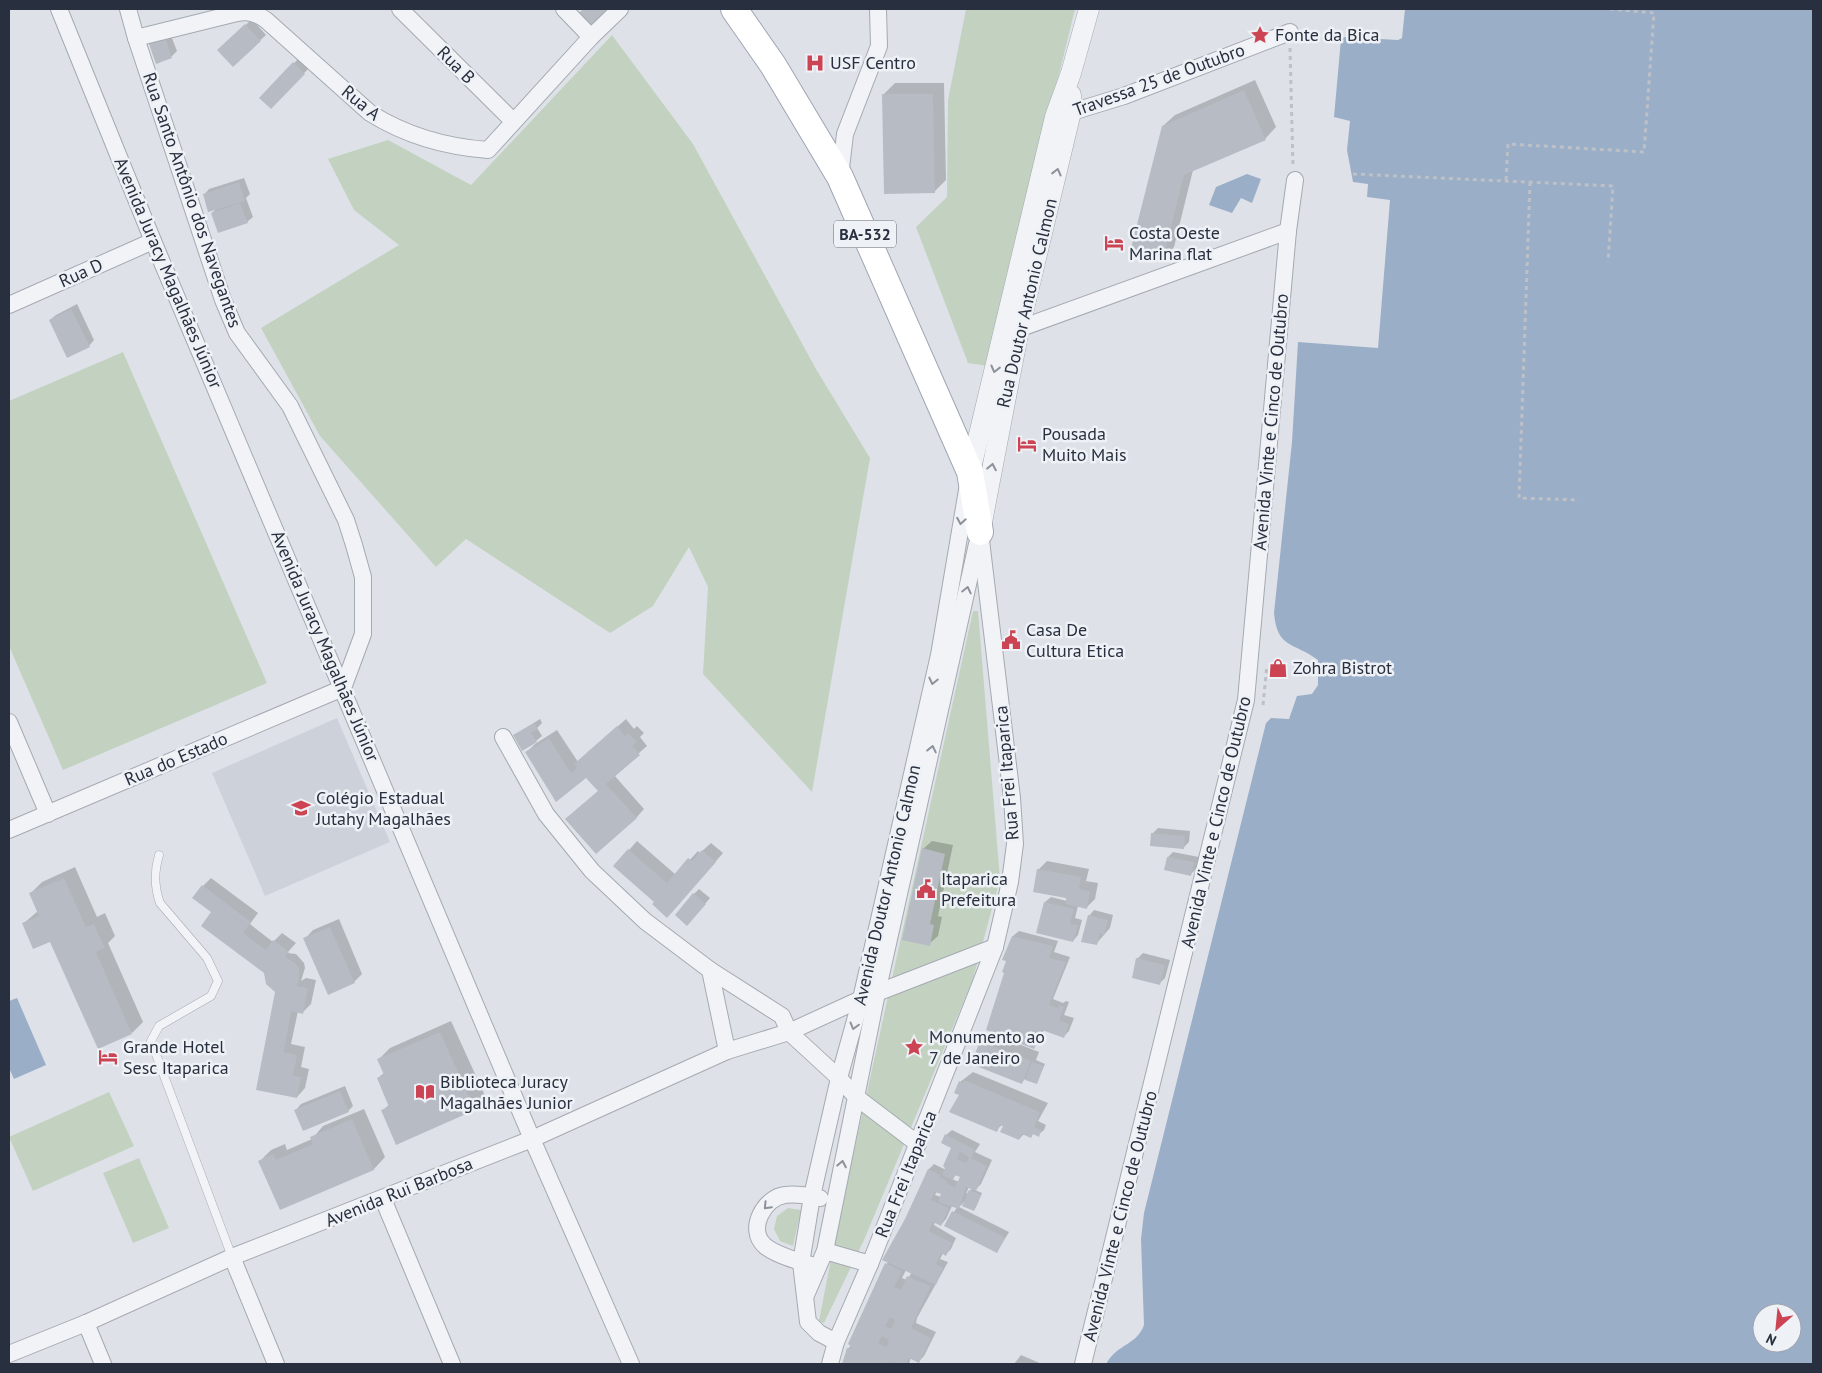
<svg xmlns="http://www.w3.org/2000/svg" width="1822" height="1373" font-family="'PT Sans',sans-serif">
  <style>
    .built { fill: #cdd1da }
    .green { fill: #c3d2c0 }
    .water { fill: #9aaec8; fill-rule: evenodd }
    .shadow { fill: #0003; fill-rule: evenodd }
    .building { fill: #b6bbc4; fill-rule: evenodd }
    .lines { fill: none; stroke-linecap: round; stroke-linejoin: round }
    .service-casing { stroke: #a4a9b2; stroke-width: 9 }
    .minor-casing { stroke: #a4a9b2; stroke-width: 18 }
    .tertiary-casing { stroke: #a4a9b2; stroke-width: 21 }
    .primary-casing { stroke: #9ea6b3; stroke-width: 28 }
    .path { stroke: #bdc0c6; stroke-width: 3; stroke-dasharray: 4 4; stroke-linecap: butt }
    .service { stroke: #f1f3f6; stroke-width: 8 }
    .minor { stroke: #f1f3f6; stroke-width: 16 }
    .tertiary { stroke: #f1f3f6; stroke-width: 20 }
    .primary { stroke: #fff; stroke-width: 26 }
    .oneway { stroke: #8c919a }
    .labels { text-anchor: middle; stroke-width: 5; stroke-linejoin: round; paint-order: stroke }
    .shield { fill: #eef1f5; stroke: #636975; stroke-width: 1 }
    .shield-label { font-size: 16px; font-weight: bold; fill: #282f3e }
    .poi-label { font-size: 18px; fill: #282f3e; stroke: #eef1f5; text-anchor: start }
    .street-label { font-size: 18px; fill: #282f3e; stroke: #eef1f5 }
  </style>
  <rect width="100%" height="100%" fill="#dee2e8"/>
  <!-- built -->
  <polygon class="built" points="337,718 390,842 265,896 212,773"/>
  <!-- green -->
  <g class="green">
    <polygon points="966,9 1075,9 988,366 968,363 916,227 947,197 948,100"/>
    <polygon points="612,35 693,144 816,369 870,458 812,792 703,674 708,587 689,547 653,606 610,633 466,539 436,567 320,436 261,328 399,245 354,210 328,159 388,140 471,185"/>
    <polygon points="123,352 267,683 63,770 9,646 9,401"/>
    <polygon points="973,611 978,611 1000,879 973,979 864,1240 824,1323 819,1321 837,1228"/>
    <polygon points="109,1092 134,1146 33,1191 9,1137"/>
    <polygon points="139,1158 169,1228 133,1243 103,1173"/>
    <polygon points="788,1208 801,1210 793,1246 780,1241 774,1229 777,1216"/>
  </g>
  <!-- water -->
  <g class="water">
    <path d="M1405,9H1813V1364H1106C1117,1344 1137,1345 1144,1325L1141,1239L1144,1213L1266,723L1271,718L1289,719L1297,696L1312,694L1318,685V660C1294,642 1277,649 1274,613L1292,442L1298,342L1378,348L1390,200L1367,197L1368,184L1353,182L1347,150L1350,121L1334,117L1341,39L1345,37L1398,40L1402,38ZM1762,1313H1792V1343H1762Z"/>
    <polygon points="1247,174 1261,179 1252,203 1241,198 1232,213 1209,205 1216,187"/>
    <polygon points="17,998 46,1065 14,1079 9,1068 9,1001"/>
  </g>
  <!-- shadow -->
  <g class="shadow">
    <polygon points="252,19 266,35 233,65 219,50"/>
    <polygon points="170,33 177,51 172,56 157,62 150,44 155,38"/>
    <polygon points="299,58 309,68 271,107 261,98"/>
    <polygon points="1255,80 1276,127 1265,139 1193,170 1174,247 1162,259 1163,126 1175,115"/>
    <polygon points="895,83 944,83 946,180 934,192 883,95"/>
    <polygon points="244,178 250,194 246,198 253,217 247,222 212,213 217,208 204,195 209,189"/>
    <polygon points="77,304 94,340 89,346 50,320 56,315"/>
    <polygon points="540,719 542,723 537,728 542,736 536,741 515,735"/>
    <polygon points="626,719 634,729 637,726 644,733 640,737 647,746 614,775 644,809 636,818 599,791 586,777 556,800 527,752 535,744 557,730 578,762"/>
    <polygon points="1158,828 1190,831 1189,842 1183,848 1152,834"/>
    <polygon points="637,841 676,875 698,851 700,853 711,843 723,853 675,908 656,902 615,866"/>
    <polygon points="932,841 953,845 938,916 942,917 938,936 929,944 923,849"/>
    <polygon points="1173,852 1199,857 1196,869 1191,874 1168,857"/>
    <polygon points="1047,861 1089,869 1086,881 1098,883 1095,899 1087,907 1078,906 1075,918 1082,920 1078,935 1073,941 1038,932 1045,902 1051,897 1067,901 1068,897 1038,870"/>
    <polygon points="75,867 97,917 105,913 115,936 108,943 143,1022 132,1033 51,940 23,924 38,911 31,893 42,882"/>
    <polygon points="211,878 258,913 250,924 273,942 282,933 296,943 287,953 296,954 304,963 305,968 301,981 306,978 316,980 311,1004 303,1012 298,1011 291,1044 305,1047 301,1067 309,1069 305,1088 297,1097 257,1089 276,991 268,967 213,912 203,886"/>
    <polygon points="699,889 710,898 692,919 694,894"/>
    <polygon points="1094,910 1113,915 1110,928 1096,944 1089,916"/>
    <polygon points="339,919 362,974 354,982 305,939 313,930"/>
    <polygon points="1019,931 1058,941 1054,952 1070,957 1053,999 1063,1003 1066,1001 1069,1002 1064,1015 1074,1018 1069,1031 1064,1036 1044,1029 1039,1042 1034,1047 1006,973 1013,936"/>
    <polygon points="1143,953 1170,960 1165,978 1160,983 1137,959"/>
    <polygon points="451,1021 486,1098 474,1109 382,1111 390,1104 378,1078 384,1073 378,1060 390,1048"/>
    <polygon points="990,1033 1039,1052 1036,1060 1045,1064 1036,1083 1025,1079 1022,1082 981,1042"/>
    <polygon points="973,1072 1048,1103 1038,1121 1046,1125 1044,1130 1038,1135 1034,1133 1031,1136 1025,1133 1019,1139 1002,1125 996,1130 960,1096 960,1082"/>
    <polygon points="345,1086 353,1106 348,1111 296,1110 301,1104"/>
    <polygon points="364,1109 385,1157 374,1169 281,1209 260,1161 271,1150 285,1144 287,1150 312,1139 323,1126"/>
    <path d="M952,1130L980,1144L975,1152L992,1160L981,1184L975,1190L982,1193L976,1207L974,1210L966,1200L959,1207L1009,1232L997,1252L946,1226L957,1207L952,1206L946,1219L941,1225L935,1222L934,1225L956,1238L951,1249L946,1254L943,1253L940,1259L948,1262L917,1318L916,1323L936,1332L924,1356L919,1361L911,1357L909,1364H843L848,1349L851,1345L929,1169L934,1164L946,1170L953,1148L946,1135ZM957,1174L961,1176L959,1182L952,1179ZM969,1187L973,1188L966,1194ZM937,1191L943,1194L941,1197L935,1195ZM906,1270L912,1272L907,1280L902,1278Z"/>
    <polygon points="1021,1355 1042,1364 1014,1364"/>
  </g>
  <!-- building -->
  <g class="building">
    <polygon points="583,9 607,9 590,28 576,16"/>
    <polygon points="245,24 261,41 233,67 217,50"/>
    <polygon points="165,37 172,58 156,64 149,44"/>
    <polygon points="293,62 305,74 271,109 259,98"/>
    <polygon points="1244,90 1266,140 1184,175 1163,260 1130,252 1162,126"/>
    <polygon points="882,94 933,94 935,193 884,194"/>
    <polygon points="239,182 245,201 208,212 203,194"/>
    <polygon points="240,203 248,223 218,233 211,213"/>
    <polygon points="71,309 90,347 67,358 49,320"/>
    <polygon points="534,723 538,729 531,733 537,742 522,751 513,735"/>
    <polygon points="617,726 625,736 628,733 637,742 632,746 640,755 606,784 637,818 596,854 565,819 598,791 586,778 556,802 525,752 549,738 571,773 577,768 574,764"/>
    <polygon points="1151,833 1185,836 1184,849 1150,846"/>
    <polygon points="922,848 945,854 930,924 934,925 930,946 902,940"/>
    <polygon points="628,849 667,883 688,858 692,861 702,850 716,862 667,918 652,904 654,902 613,866"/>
    <polygon points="1167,857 1194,862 1191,876 1164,870"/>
    <polygon points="1037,869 1081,877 1079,889 1090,891 1087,909 1066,904 1066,898 1033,892"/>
    <polygon points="64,878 86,927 94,924 105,948 96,952 132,1034 98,1049 50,942 33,949 22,923 39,916 29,893"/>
    <polygon points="202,885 251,922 243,933 266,950 273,940 289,952 285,957 295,963 299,968 299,980 297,986 308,988 303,1014 291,1011 284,1052 297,1055 293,1076 301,1077 297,1098 256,1090 275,992 266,984 264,973 201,926 211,912 192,898"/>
    <polygon points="693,893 706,904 687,926 675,915"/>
    <polygon points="1044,902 1074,909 1070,924 1078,925 1073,942 1036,933"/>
    <polygon points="1088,915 1108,920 1104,935 1100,933 1097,945 1081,942"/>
    <polygon points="330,927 355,983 328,995 303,938"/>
    <polygon points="1012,936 1053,946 1049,958 1066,962 1049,1005 1058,1008 1059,1005 1064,1007 1059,1020 1069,1024 1064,1038 1042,1030 1034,1049 986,1030 1004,973 1002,972 1006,961 1002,960"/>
    <polygon points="1136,958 1165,965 1160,985 1132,978"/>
    <polygon points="440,1032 475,1110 396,1145 381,1110 389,1107 377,1078 384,1075 377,1059"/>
    <polygon points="980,1041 1031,1061 1022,1084 971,1064"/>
    <polygon points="1032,1062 1044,1066 1037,1084 1025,1080"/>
    <polygon points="964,1080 1040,1112 1034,1127 1041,1130 1039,1137 1033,1134 1031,1138 1022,1134 1019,1140 1000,1132 1003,1126 1000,1125 997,1132 949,1112 959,1095 954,1093 959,1081 962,1083"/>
    <polygon points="340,1091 349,1112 303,1131 294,1110"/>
    <polygon points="352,1119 374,1170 280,1210 258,1161 273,1154 276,1160 313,1144 310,1137"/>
    <path d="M945,1134L975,1150L971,1158L987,1166L976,1191L966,1187L959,1209L938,1202L941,1194L935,1192L931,1200L949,1208L941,1226L933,1222L929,1231L952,1243L946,1256L941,1253L936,1264L943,1268L936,1285L882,1260L905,1219L928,1169L940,1175L939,1177L947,1181L946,1183L955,1187L960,1177L955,1175L953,1180L942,1175L945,1168L943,1166L951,1148L941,1143ZM960,1152L969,1157L966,1163L957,1159Z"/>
    <polygon points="969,1190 981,1195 974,1211 962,1206"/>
    <polygon points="952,1211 1005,1237 997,1253 944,1226"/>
    <path d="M885,1263L902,1271L894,1287L901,1290L907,1276L931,1286L911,1328L931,1338L919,1363L909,1358L906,1364L887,1362L886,1364H842L847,1348L850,1349L851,1346L848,1344ZM890,1317L895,1320L891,1329L885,1326ZM882,1336L889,1340L887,1347L878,1343Z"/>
  </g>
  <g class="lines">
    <!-- service casing -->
    <g class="service-casing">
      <path id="service" d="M159,855C154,872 154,886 160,903L207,958L218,981L211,996L159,1026L151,1041L232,1257"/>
    </g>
    <!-- minor casing -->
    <g class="minor-casing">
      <g id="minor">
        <polyline points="59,9 153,241 532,1139 631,1364"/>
        <polyline points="400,9 513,121"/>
        <polyline points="564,9 591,37"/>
        <path d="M136,38L237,13C249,11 256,13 266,20L370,113C405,135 447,147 488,150L591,37L620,9"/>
        <polyline points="1059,116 1124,96 1290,32"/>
        <polyline points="840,177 845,134 879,46 878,9"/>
        <polyline points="9,305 153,241"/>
        <polyline points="1010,332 1288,231"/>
        <polyline points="9,722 48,814"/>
        <polyline points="503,737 546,814 592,871 645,921 710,970 782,1016 789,1032 839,1078 856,1097 918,1144"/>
        <polyline points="9,830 343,688 363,634 363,577 354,545 346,520 290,406 237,333 223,300 136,38 128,9"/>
        <polyline points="710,970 727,1051"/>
        <polyline points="383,1199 452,1364"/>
        <polyline points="825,1251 870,1264"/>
        <polyline points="232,1257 276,1364"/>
        <path d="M811,1265C797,1261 776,1255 765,1246C746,1229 765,1197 785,1195C796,1193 810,1196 820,1198"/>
        <polyline points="806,1295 825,1251 877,993 977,544"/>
        <polyline points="86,1323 103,1364"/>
        <polyline points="836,1342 819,1333 808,1322 801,1263 812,1196 839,1078 861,999 939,655 967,490"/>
        <polyline points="9,1354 86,1323 232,1257 532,1139 727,1051 789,1032 861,999 995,947"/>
        <polyline points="830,1364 836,1342 870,1264 995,947 1010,882 1015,844 1012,798 980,532"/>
        <polyline points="1083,1364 1246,700 1288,231 1295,180"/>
      </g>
    </g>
    <!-- tertiary casing -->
    <g class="tertiary-casing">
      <g id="tertiary">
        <polyline points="970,472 1055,117 1071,73 1089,9"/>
        <polyline points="982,522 1019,329 1071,112 1071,95"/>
      </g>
    </g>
    <!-- primary casing -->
    <g class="primary-casing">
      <polyline id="primary" points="734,9 773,65 840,177 970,472 980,532"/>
    </g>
    <!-- path -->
    <g class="path">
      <polyline points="1290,48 1293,167"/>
      <polyline points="1353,174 1613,186 1608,262"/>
      <polyline points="1506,180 1508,144 1644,152 1654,13 1609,9"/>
      <polyline points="1530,182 1519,498 1579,500"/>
      <polyline points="1263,705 1267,665"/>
    </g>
    <!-- service -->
    <use href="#service" class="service"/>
    <!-- minor -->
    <use href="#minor" class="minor"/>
    <!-- tertiary -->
    <use href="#tertiary" class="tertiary"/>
    <!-- primary -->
    <use href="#primary" class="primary"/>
  </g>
  <!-- one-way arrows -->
  <defs><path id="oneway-chevron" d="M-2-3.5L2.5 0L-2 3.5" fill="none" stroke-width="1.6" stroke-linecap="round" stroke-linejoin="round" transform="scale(1.25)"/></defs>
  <g class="oneway">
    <use href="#oneway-chevron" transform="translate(1057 172) rotate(-76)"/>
    <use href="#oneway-chevron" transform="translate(995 369) rotate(104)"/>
    <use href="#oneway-chevron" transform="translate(992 467) rotate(-79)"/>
    <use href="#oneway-chevron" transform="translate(961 521) rotate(100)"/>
    <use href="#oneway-chevron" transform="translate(967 590) rotate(-77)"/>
    <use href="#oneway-chevron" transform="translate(933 681) rotate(103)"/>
    <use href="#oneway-chevron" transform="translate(932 749) rotate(-78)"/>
    <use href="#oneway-chevron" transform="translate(854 1026) rotate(105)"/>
    <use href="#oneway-chevron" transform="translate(842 1164) rotate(-79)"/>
    <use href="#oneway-chevron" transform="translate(767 1206) rotate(134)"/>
  </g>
  <!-- icons -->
  <defs>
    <g id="sight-bare" transform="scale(1.5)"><path d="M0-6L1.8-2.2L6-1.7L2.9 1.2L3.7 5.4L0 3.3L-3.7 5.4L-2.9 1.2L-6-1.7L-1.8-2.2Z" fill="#cc4453" stroke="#eef1f5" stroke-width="2.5" paint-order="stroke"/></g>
    <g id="hospital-bare" transform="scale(1.5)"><path d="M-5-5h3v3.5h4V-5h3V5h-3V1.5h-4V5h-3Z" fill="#cc4453" stroke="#eef1f5" stroke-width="2.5" paint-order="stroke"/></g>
    <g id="hotel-bare" transform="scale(1.5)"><path d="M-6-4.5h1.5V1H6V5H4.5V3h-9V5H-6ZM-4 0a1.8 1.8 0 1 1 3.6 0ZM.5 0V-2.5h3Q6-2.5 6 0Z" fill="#cc4453" stroke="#eef1f5" stroke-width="2.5" paint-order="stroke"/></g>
    <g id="civic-bare" transform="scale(1.5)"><path d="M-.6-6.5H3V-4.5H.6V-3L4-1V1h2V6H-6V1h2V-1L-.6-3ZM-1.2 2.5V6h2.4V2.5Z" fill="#cc4453" stroke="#eef1f5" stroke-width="2.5" paint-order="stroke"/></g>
    <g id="shop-bare" transform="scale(1.5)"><path d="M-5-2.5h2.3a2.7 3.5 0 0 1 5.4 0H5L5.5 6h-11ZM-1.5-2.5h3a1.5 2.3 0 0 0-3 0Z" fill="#cc4453" stroke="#eef1f5" stroke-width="2.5" paint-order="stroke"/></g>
    <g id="school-bare" transform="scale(1.5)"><path d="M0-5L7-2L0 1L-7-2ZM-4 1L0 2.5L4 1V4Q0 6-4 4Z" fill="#cc4453" stroke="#eef1f5" stroke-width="2.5" paint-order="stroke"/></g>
    <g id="library-bare" transform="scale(1.5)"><path d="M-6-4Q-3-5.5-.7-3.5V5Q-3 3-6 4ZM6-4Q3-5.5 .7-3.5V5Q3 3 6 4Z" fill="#cc4453" stroke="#eef1f5" stroke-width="2.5" paint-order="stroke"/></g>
  </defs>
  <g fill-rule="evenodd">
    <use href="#sight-bare" x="1260" y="35"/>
    <use href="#hospital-bare" x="815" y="63"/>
    <use href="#hotel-bare" x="1114" y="243"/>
    <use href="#hotel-bare" x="1027" y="444"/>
    <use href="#civic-bare" x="1011" y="640"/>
    <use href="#shop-bare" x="1278" y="668"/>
    <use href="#school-bare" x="301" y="808"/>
    <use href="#civic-bare" x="926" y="889"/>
    <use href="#sight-bare" x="914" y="1047"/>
    <use href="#hotel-bare" x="108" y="1057"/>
    <use href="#library-bare" x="425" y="1092"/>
  </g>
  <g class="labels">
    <!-- shield labels -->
    <rect class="shield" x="834" y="220.5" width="62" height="27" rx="4"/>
    <g class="shield-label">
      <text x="865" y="240">BA-532</text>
    </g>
    <!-- poi labels -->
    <g class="poi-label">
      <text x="1275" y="41">Fonte da Bica</text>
      <text x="830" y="69">USF Centro</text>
      <text x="1129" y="239">Costa Oeste<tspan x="1129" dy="21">Marina flat</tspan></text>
      <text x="1042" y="440">Pousada<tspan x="1042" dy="21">Muito Mais</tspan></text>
      <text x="1026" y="636">Casa De<tspan x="1026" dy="21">Cultura Etica</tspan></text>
      <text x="1293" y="674">Zohra Bistrot</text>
      <text x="316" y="804">Colégio Estadual<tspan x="316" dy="21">Jutahy Magalhães</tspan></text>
      <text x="941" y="885">Itaparica<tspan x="941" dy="21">Prefeitura</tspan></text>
      <text x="929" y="1043">Monumento ao<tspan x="929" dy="21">7 de Janeiro</tspan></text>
      <text x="123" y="1053">Grande Hotel<tspan x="123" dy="21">Sesc Itaparica</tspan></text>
      <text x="440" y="1088">Biblioteca Juracy<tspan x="440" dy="21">Magalhães Junior</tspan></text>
    </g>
    <!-- street labels -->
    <g class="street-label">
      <text transform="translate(456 65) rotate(45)" y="6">Rua B</text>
      <text transform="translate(1159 80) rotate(-20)" y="6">Travessa 25 de Outubro</text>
      <text transform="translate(361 103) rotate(39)" y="6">Rua A</text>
      <text transform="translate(192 200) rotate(71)" y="6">Rua Santo Antônio dos Navegantes</text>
      <text transform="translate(81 273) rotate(-24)" y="6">Rua D</text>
      <text transform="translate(168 273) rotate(67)" y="6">Avenida Juracy Magalhães Júnior</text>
      <text transform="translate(1027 303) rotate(-77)" y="6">Rua Doutor Antonio Calmon</text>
      <text transform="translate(1271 422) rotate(-85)" y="6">Avenida Vinte e Cinco de Outubro</text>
      <text transform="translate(325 646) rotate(67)" y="6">Avenida Juracy Magalhães Júnior</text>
      <text transform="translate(176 759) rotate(-23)" y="6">Rua do Estado</text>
      <text transform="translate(1007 773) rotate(-95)" y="6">Rua Frei Itaparica</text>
      <text transform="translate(1216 822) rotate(-77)" y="6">Avenida Vinte e Cinco de Outubro</text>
      <text transform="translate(887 885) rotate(-77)" y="6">Avenida Doutor Antonio Calmon</text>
      <text transform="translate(906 1174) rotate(-68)" y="6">Rua Frei Itaparica</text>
      <text transform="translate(399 1192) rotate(-22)" y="6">Avenida Rui Barbosa</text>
      <text transform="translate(1120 1216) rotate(-76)" y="6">Avenida Vinte e Cinco de Outubro</text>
    </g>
  </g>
  <!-- border -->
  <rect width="1822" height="1373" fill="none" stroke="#282f3e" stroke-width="20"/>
  <!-- north arrow -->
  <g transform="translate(1777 1328) rotate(207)"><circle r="24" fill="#eef1f5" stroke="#9fa3ac"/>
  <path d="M0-4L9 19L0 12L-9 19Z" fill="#cc4453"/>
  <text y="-8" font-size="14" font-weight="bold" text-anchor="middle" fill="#282f3e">N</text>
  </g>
</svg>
